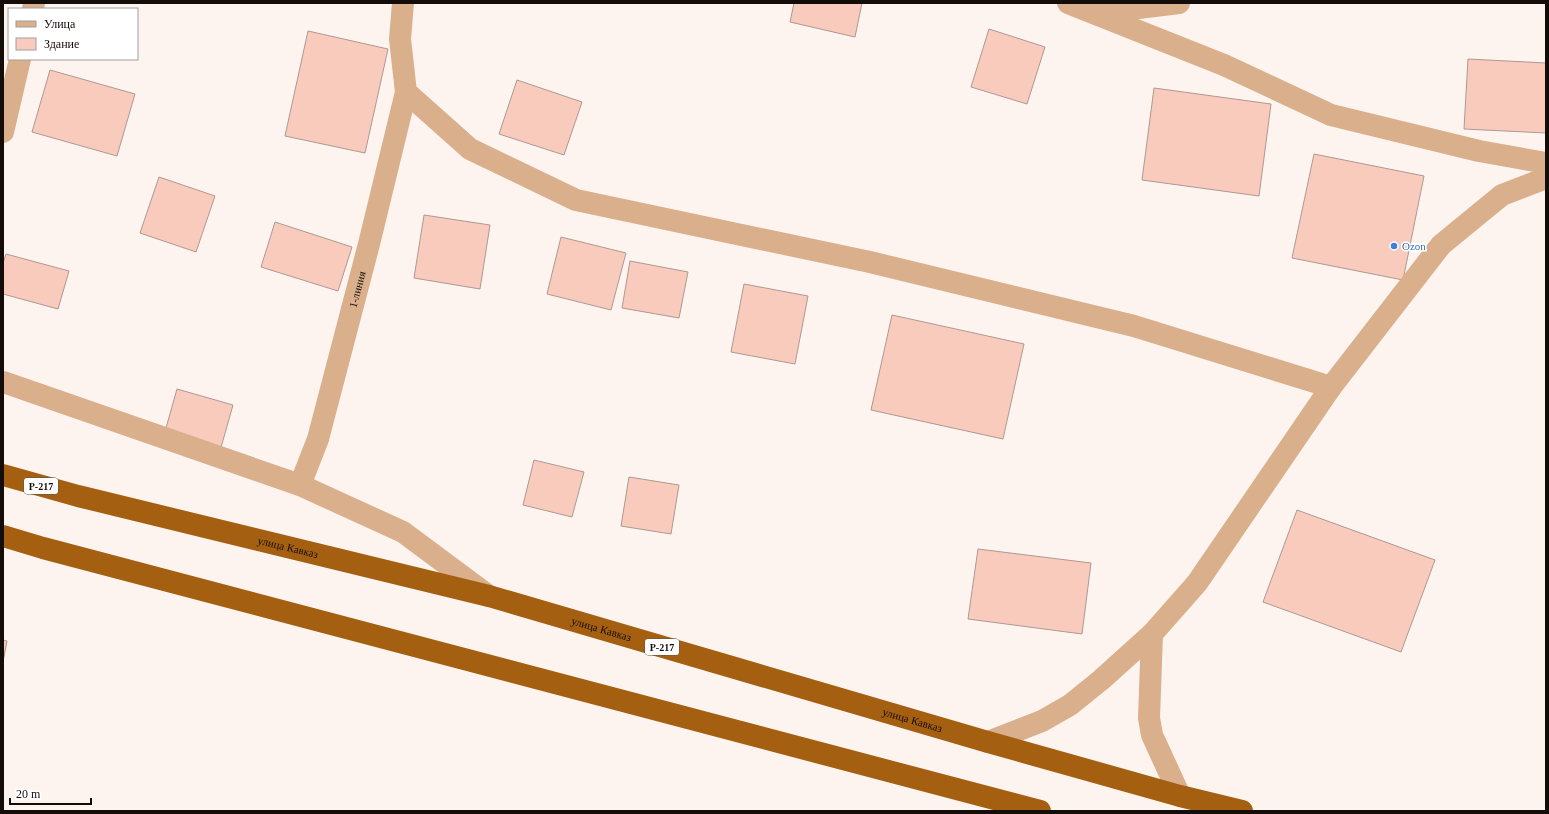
<svg xmlns="http://www.w3.org/2000/svg" width="1549" height="814" font-family="Georgia,serif">
  <style>
    .building { fill: #f9cbbd; stroke: #ae9891 }
    .lines { fill: none; stroke-linecap: round; stroke-linejoin: round }
    .minor { stroke: #daaf8c; stroke-width: 22 }
    .highway { stroke: #a55f11; stroke-width: 22 }
    .shop-dot { fill: #3f7fe0; stroke: #fff; stroke-width: 1.5 }
    .labels { text-anchor: middle; stroke-width: 3; stroke-linejoin: round; paint-order: stroke }
    .shield { fill: #fff; stroke: #5a5553; stroke-width: 1 }
    .shield-label { font-size: 10px; font-weight: bold; fill: #130c09 }
    .shop-label { font-size: 11px; fill: #366cbe; stroke: #fff; text-anchor: start }
    .street-label { font-size: 11px; fill: #130c09; stroke: #fff }
  </style>
  <rect width="100%" height="100%" fill="#fdf4f0"/>
  <!-- building -->
  <g class="building">
    <polygon points="794,3 862,3 855,37 790,22"/>
    <polygon points="989,29 1045,47 1027,104 971,87"/>
    <polygon points="308,31 388,49 365,153 285,136"/>
    <polygon points="1468,59 1546,63 1546,133 1464,129"/>
    <polygon points="50,70 135,94 117,156 32,132"/>
    <polygon points="517,80 582,102 564,155 499,134"/>
    <polygon points="1154,88 1271,104 1259,196 1142,180"/>
    <polygon points="1314,154 1424,176 1403,280 1292,258"/>
    <polygon points="159,177 215,196 196,252 140,233"/>
    <polygon points="424,215 490,225 480,289 414,278"/>
    <polygon points="275,222 352,247 338,291 261,267"/>
    <polygon points="561,237 626,253 611,310 547,294"/>
    <polygon points="6,254 69,271 58,309 3,294 3,263"/>
    <polygon points="630,261 688,272 679,318 622,308"/>
    <polygon points="744,284 808,296 795,364 731,352"/>
    <polygon points="892,315 1024,344 1003,439 871,410"/>
    <polygon points="177,389 233,405 220,451 164,435"/>
    <polygon points="534,460 584,472 572,517 523,505"/>
    <polygon points="629,477 679,485 671,534 621,526"/>
    <polygon points="1297,510 1435,560 1401,652 1263,602"/>
    <polygon points="978,549 1091,563 1082,634 968,619"/>
    <polygon points="3,640 7,641 3,662"/>
  </g>
  <g class="lines">
    <!-- minor -->
    <g class="minor">
      <polyline points="403,3 400,39 406,92 470,149 576,200 870,262 1134,326 1331,387"/>
      <polyline points="1068,3 1224,65 1331,115 1479,151 1546,163"/>
      <polyline points="33,9 34,3"/>
      <polyline points="1098,13 1179,3"/>
      <polyline points="3,132 20,59"/>
      <polyline points="3,382 300,485 403,532 489,596"/>
      <path id="s1" d="M300,485L318,439L369,244L406,92"/>
      <polyline points="1152,634 1149,718 1152,735 1180,796"/>
      <polyline points="988,742 1042,721 1070,705 1101,680 1152,634 1197,583 1331,387 1441,245 1502,195 1546,178"/>
    </g>
    <!-- highway -->
    <g class="highway">
      <path id="s2" d="M3,475L78,496L489,596L988,742L1180,796L1242,811"/>
      <polyline points="3,536 43,548 1040,811"/>
    </g>
  </g>
  <!-- markers -->
  <circle class="shop-dot" cx="1394" cy="246" r="4"/>
  <g class="labels">
    <!-- shield labels -->
    <g class="shield">
      <rect x="24" y="478" width="34" height="16" rx="3"/>
      <rect x="645" y="639" width="34" height="16" rx="3"/>
    </g>
    <g class="shield-label">
      <text x="41" y="490">Р-217</text>
      <text x="662" y="651">Р-217</text>
    </g>
    <!-- shop labels -->
    <g class="shop-label">
      <text x="1402" y="250">Ozon</text>
    </g>
    <!-- street labels -->
    <g class="street-label">
      <text dy="4" stroke="none"><textPath href="#s1" startOffset="204">1-линия</textPath></text>
      <text dy="4" stroke="none"><textPath href="#s2" startOffset="294">улица Кавказ</textPath></text>
      <text dy="4" stroke="none"><textPath href="#s2" startOffset="618">улица Кавказ</textPath></text>
      <text dy="4" stroke="none"><textPath href="#s2" startOffset="942">улица Кавказ</textPath></text>
    </g>
  </g>
  <!-- border -->
  <rect width="1549" height="814" fill="none" stroke="#130c09" stroke-width="8"/>
  <!-- legend -->
  <rect x="8" y="8" width="130" height="52" fill="#ffffff" stroke="#a19e9d"/>
  <rect x="16" y="21" width="20" height="6" fill="#daaf8c" stroke="#a19e9d"/>
  <text x="44" y="28" font-size="12" fill="#130c09">Улица</text>
  <rect x="16" y="38" width="20" height="12" fill="#f9cbbd" stroke="#a19e9d"/>
  <text x="44" y="48" font-size="12" fill="#130c09">Здание</text>
  <!-- scale -->
  <path d="M10 798v6h81v-6" fill="none" stroke="#130c09" stroke-width="2"/>
  <text x="16" y="798" font-size="12" fill="#130c09" stroke="#ffffff" stroke-width="3" paint-order="stroke">20 m</text>
</svg>
